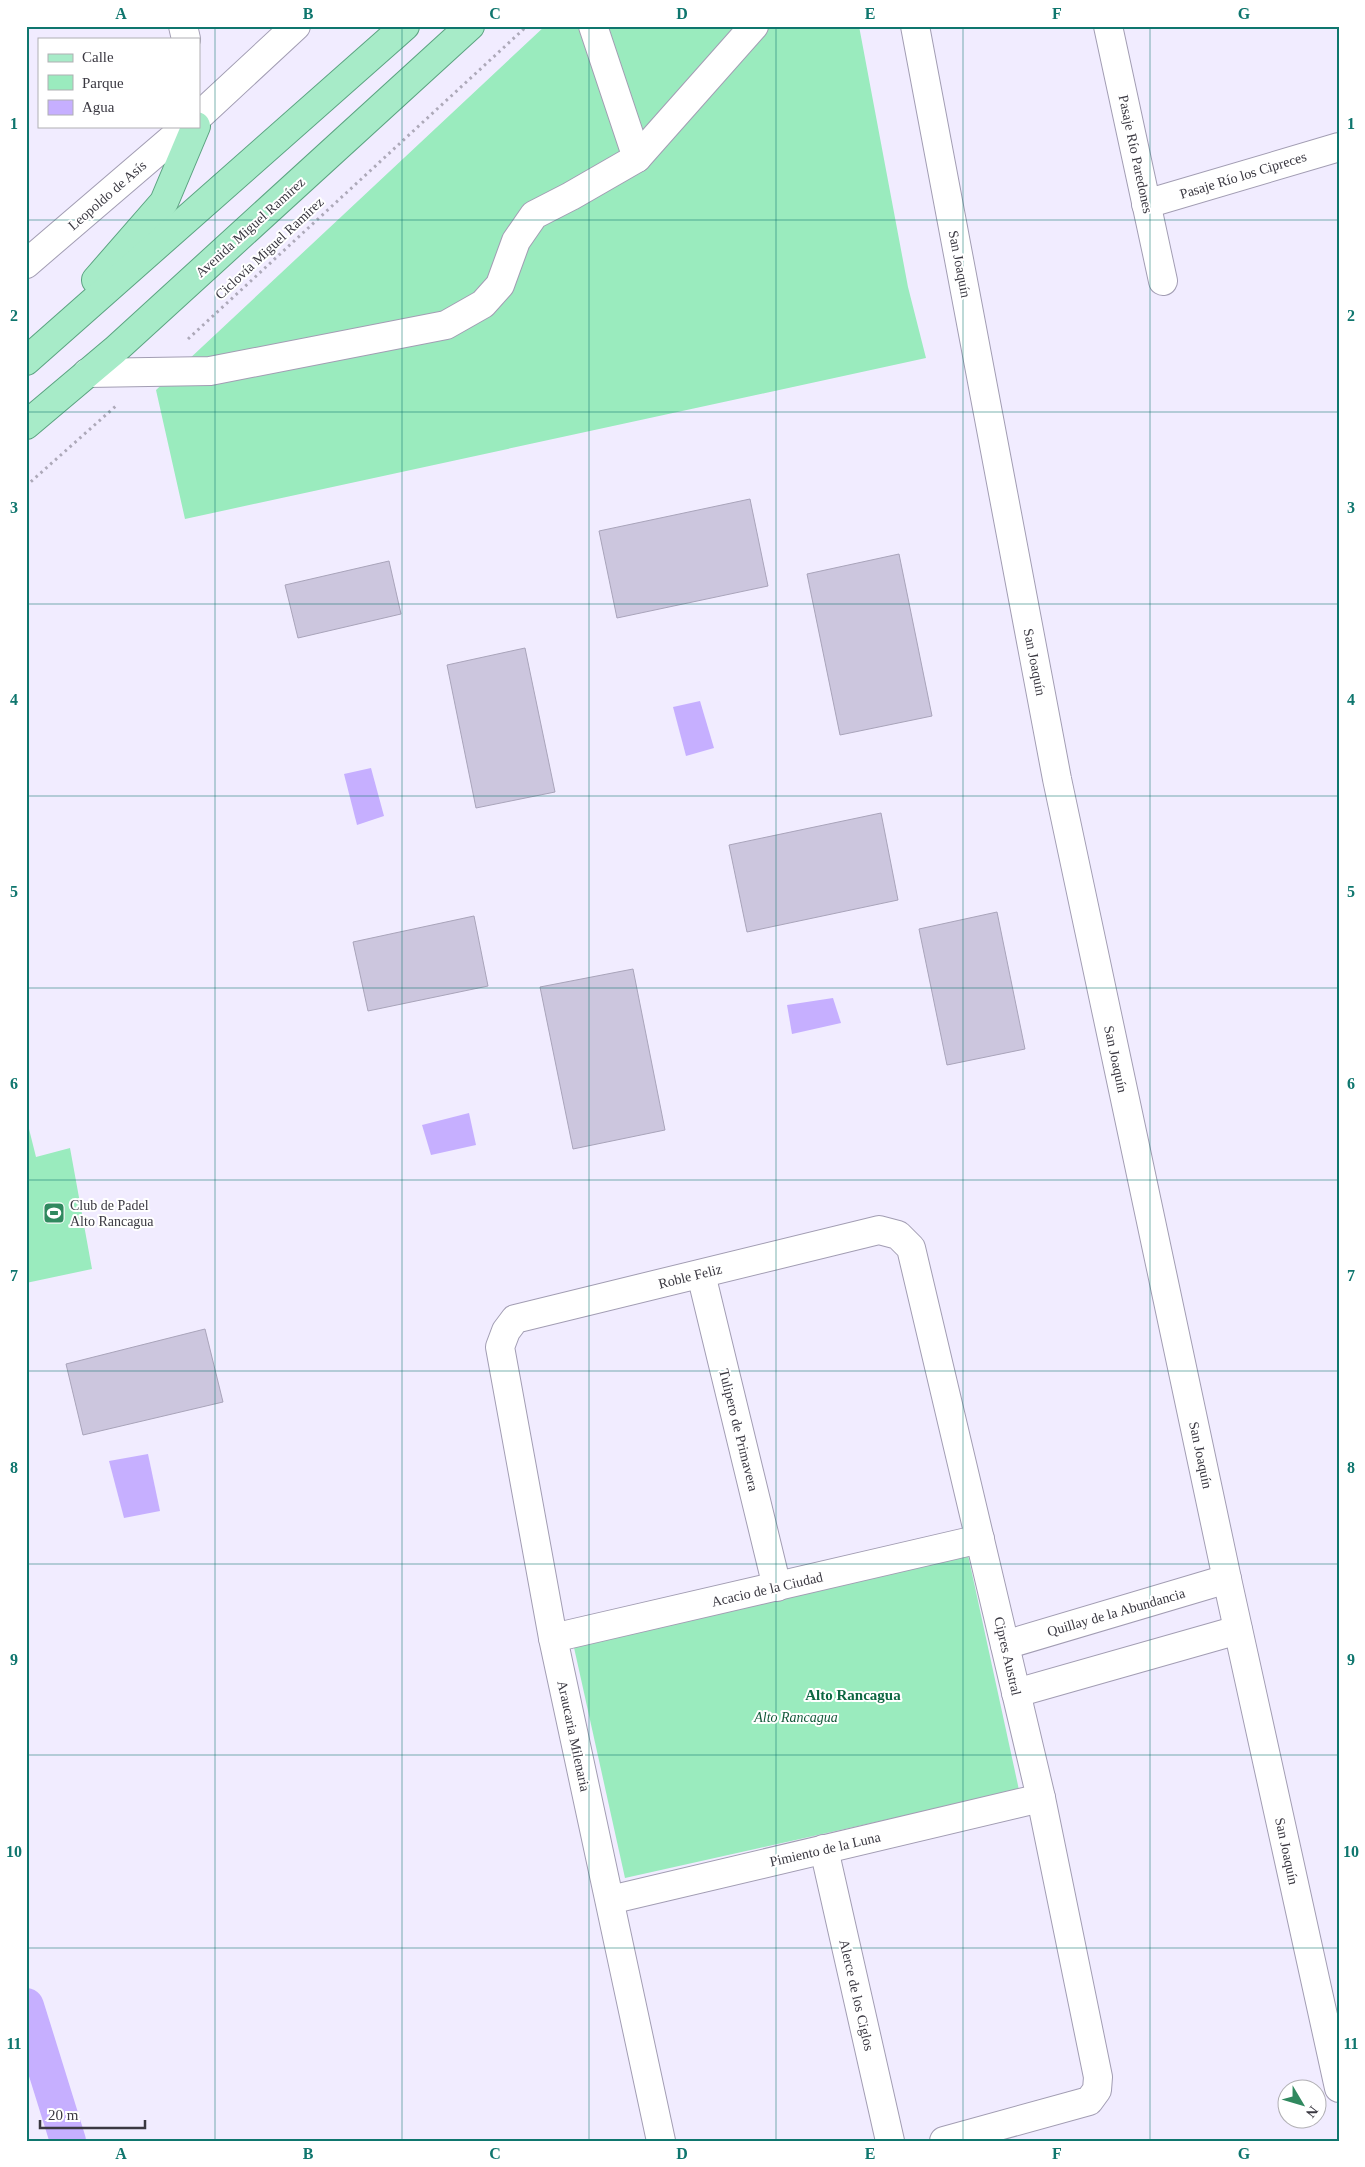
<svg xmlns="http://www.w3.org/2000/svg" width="1365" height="2167" font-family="'Times New Roman',serif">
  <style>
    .green { fill: #9aebbe }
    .water { fill: #c6afff }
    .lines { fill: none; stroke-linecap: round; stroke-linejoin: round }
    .canal { stroke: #c6afff; stroke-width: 36 }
    .building { fill: #ccc6de; stroke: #a9a4ba }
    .minor-casing { stroke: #a29db3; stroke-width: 30 }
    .major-casing { stroke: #5ba381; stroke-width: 30 }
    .path { stroke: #ada9b9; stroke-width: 3; stroke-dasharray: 2.5 4; stroke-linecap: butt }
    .minor { stroke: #fff; stroke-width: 28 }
    .major { stroke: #a7ebc8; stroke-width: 28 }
    .grid { fill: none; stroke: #0f766e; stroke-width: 1; stroke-opacity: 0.55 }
    .labels { text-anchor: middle; stroke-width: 4; stroke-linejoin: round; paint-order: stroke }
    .street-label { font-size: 14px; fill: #3a3841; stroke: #fff }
    .poi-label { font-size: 14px; fill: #3a3841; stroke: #fff; text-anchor: start }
    .park-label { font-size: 14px; font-style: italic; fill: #135a3a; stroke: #fff }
    .neighbourhood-label { font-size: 15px; font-weight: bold; fill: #0d6742; stroke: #fff }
    .neatline { fill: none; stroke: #0f766e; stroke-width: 2 }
    .grid-label { font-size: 16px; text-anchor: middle; font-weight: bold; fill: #0f766e }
  </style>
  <rect width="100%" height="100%" fill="#f1ecff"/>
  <!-- green -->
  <g class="green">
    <polygon points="545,26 859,26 908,287 926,358 185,519 156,390"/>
    <polygon points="26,1117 36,1157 70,1148 92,1269 26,1283"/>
    <polygon points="968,1555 1019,1790 625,1878 573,1643"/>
  </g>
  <!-- water -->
  <g class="water">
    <polygon points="700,701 714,748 686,756 673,707"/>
    <polygon points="371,768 384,816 357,825 344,774"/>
    <polygon points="833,998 841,1023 792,1034 787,1005"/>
    <polygon points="469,1113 476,1145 431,1155 422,1125"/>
    <polygon points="148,1454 160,1511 124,1518 109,1461"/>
  </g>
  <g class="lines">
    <!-- canal -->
    <polyline class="canal" points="26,2006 68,2141"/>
  </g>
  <!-- building -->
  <g class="building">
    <polygon points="750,499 768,586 617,618 599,531"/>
    <polygon points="899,554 932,716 840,735 807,574"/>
    <polygon points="389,561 401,614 298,638 285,585"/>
    <polygon points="525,648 555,792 476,808 447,665"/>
    <polygon points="881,813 898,900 747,932 729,845"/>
    <polygon points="997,912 1025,1049 947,1065 919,929"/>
    <polygon points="474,916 488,986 368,1011 353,942"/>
    <polygon points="633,969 665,1130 573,1149 540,987"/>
    <polygon points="205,1329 223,1402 83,1435 66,1364"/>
  </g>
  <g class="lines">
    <!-- minor casing -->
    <g class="minor-casing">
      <g id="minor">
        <polyline points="183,26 186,39"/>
        <polyline points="593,26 637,158"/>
        <polyline points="915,26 1057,779 1227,1579 1339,2088"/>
        <polyline points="1108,26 1163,281"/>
        <polyline points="199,116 296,26"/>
        <polyline points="1146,204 1339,147"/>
        <polyline points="26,264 187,126"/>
        <polyline points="87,373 210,371 446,325 483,304 500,285 516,241 534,215 571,196 637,158 754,26"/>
        <polyline points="701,1274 777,1587"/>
        <polyline points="553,1638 980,1539"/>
        <polyline points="1005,1645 1227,1579"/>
        <polyline points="1016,1693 1238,1630"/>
        <polyline points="824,1849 890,2141"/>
        <polyline points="610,1900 1041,1798"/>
        <polyline points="661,2141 553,1638 500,1347 506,1331 515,1319 879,1230 898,1235 911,1248 1041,1798 1098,2077 1097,2090 1089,2101 944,2141"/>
      </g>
    </g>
    <!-- major casing -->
    <g class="major-casing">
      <g id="major">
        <polyline points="96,280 164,202 196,126"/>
        <polyline points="26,361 405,26"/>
        <polyline points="26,425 115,350 470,26"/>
      </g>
    </g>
    <!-- path -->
    <g class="path">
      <polyline points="188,339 527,26"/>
      <polyline points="26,486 117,405"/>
    </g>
    <!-- minor -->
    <use href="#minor" class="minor"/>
    <!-- major -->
    <use href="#major" class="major"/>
  </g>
  <!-- grid -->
  <path class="grid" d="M215,26V2141M402,26V2141M589,26V2141M776,26V2141M963,26V2141M1150,26V2141M26,220H1339M26,412H1339M26,604H1339M26,796H1339M26,988H1339M26,1180H1339M26,1371H1339M26,1564H1339M26,1755H1339M26,1948H1339"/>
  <!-- icons -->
  <defs>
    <g id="stadium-square" transform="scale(1.125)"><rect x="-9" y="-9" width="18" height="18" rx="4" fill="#30895f" stroke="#fff"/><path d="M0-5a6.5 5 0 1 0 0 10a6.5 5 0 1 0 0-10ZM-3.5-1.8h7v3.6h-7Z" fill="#fff"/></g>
  </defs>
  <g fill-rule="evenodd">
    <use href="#stadium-square" x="54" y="1213"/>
  </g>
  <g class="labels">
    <!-- street labels -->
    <g class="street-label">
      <text transform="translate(1136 154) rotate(78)" y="5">Pasaje Río Paredones</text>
      <text transform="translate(1243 175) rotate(-17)" y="5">Pasaje Río los Cipreces</text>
      <text transform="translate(107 195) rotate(-41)" y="5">Leopoldo de Asís</text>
      <text transform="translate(250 227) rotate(-42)" y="5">Avenida Miguel Ramírez</text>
      <text transform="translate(269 248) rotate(-43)" y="5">Ciclovía Miguel Ramírez</text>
      <text transform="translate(960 264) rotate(79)" y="5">San Joaquín</text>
      <text transform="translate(1035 662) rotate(79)" y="5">San Joaquín</text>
      <text transform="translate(1116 1059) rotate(78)" y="5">San Joaquín</text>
      <text transform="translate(690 1276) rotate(-14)" y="5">Roble Feliz</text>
      <text transform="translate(739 1430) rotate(76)" y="5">Tulipero de Primavera</text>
      <text transform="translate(1201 1455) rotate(78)" y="5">San Joaquín</text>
      <text transform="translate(767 1589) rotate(-13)" y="5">Acacio de la Ciudad</text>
      <text transform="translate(1116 1612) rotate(-16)" y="5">Quillay de la Abundancia</text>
      <text transform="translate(1008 1656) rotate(77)" y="5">Cipres Austral</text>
      <text transform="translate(574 1736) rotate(78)" y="5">Araucaria Milenaria</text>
      <text transform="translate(825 1849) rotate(-13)" y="5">Pimiento de la Luna</text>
      <text transform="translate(1287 1851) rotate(78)" y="5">San Joaquín</text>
      <text transform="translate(857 1995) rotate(77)" y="5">Alerce de los Ciglos</text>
    </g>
    <!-- poi labels -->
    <g class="poi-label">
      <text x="70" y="1210">Club de Padel<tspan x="70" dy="16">Alto Rancagua</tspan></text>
    </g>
    <!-- park labels -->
    <g class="park-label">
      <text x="796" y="1722">Alto Rancagua</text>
    </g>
    <!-- neighbourhood labels -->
    <g class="neighbourhood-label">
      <text x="853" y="1700">Alto Rancagua</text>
    </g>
  </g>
  <!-- border -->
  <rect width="1365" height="2167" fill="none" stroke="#ffffff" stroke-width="55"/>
  <!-- legend -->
  <rect x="38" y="38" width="162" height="90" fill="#ffffff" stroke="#b0afb3"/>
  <rect x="48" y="54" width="25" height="8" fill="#a7ebc8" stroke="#b0afb3"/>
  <text x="82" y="62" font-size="15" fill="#3a3841">Calle</text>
  <rect x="48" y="75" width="25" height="15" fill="#9aebbe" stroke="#b0afb3"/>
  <text x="82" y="88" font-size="15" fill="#3a3841">Parque</text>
  <rect x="48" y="100" width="25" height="15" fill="#c6afff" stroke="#b0afb3"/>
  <text x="82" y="112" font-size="15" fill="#3a3841">Agua</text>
  <!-- north arrow -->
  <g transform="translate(1302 2104) rotate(128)"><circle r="24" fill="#ffffff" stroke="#b0afb3"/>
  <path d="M0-4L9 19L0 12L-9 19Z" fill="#30895f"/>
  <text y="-8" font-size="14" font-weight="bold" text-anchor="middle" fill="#3a3841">N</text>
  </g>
  <!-- scale -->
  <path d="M40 2120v8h105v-8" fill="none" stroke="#3a3841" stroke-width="2.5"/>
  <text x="48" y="2120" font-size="15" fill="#3a3841" stroke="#ffffff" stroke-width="4" paint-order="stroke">20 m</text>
  <rect x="28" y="28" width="1310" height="2112" class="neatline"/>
  <g class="grid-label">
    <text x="121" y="19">A</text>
    <text x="308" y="19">B</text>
    <text x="495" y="19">C</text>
    <text x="682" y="19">D</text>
    <text x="870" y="19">E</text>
    <text x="1057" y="19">F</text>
    <text x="1244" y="19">G</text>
    <text x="14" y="129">1</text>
    <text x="1351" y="129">1</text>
    <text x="14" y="321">2</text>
    <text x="1351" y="321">2</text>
    <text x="14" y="513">3</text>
    <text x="1351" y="513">3</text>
    <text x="14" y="705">4</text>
    <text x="1351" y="705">4</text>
    <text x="14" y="897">5</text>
    <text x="1351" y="897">5</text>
    <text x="14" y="1089">6</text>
    <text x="1351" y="1089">6</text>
    <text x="14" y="1281">7</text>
    <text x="1351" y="1281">7</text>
    <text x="14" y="1473">8</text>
    <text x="1351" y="1473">8</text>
    <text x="14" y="1665">9</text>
    <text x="1351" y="1665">9</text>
    <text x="14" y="1857">10</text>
    <text x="1351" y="1857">10</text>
    <text x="14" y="2049">11</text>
    <text x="1351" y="2049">11</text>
    <text x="121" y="2159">A</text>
    <text x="308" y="2159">B</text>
    <text x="495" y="2159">C</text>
    <text x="682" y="2159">D</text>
    <text x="870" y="2159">E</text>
    <text x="1057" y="2159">F</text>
    <text x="1244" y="2159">G</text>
  </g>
</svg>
